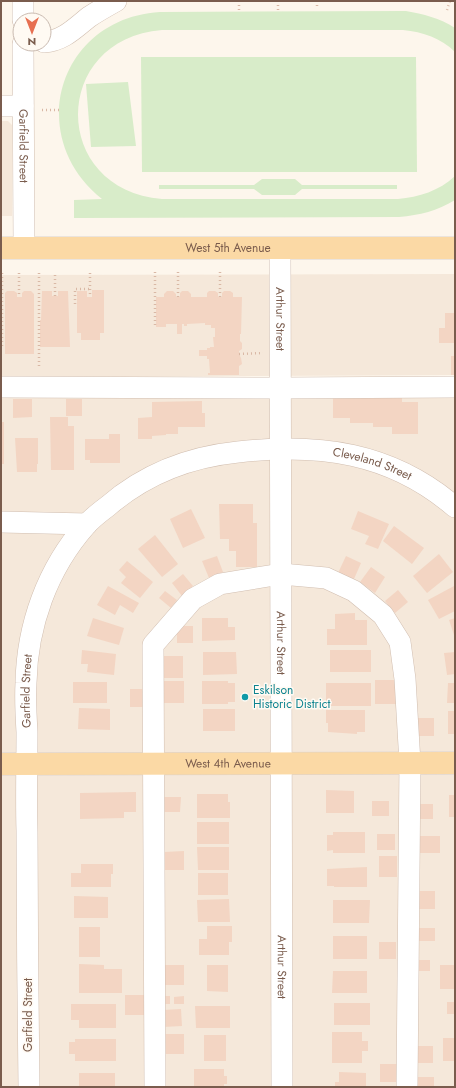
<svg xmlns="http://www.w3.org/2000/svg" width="456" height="1088" font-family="Jost,sans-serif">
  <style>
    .residential { fill: #f5e8da }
    .pitch { fill: #d8ecc9 }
    .building { fill: #f3d5c3 }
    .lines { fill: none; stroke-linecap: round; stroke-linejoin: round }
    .minor-casing { stroke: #d1beb0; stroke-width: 22 }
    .major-casing { stroke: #dad1cd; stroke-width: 23 }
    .path { stroke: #d9b8a5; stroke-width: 2.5; stroke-dasharray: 1 3; stroke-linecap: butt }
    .minor { stroke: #fff; stroke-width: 21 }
    .major { stroke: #fbd9a5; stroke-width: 22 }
    .culture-dot { fill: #0f9aa8; stroke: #fffaf3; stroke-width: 1.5 }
    .labels { text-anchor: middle; stroke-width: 3; stroke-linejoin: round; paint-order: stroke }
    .street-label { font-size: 12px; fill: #7a5c4d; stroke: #fffaf3 }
    .culture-label { font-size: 12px; fill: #0d838f; stroke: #fffaf3; text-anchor: start }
  </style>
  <rect width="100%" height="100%" fill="#fdf6ec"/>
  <!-- residential -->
  <g class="residential">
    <polygon points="1,121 8,121 12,125 12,216 1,216"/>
    <polygon points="455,274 455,375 1,377 1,275"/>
    <polygon points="455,396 455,1087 1,1087 1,397"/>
  </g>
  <!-- pitch -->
  <g class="pitch">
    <path d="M406,11C423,14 440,18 455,28V52C441,38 423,32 403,30H162C50,39 50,190 162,199H398C419,197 439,191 455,176V200C437,211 420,215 399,217L74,218V200L102,199C23,136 59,18 160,12Z"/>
    <polygon points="141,57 416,57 417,172 142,172"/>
    <polygon points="128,82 136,146 91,147 86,84"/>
    <polygon points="262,179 295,179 302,185 397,185 397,189 302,189 295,195 262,195 254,189 159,189 159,185 254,185"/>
  </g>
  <!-- building -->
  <g class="building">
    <polygon points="92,290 104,290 104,333 100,333 100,340 81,340 81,333 77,333 77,291 87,291 87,297 92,297"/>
    <polygon points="7,291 14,291 17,293 17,297 22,297 22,293 24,291 31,291 34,294 34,354 5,354 5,293"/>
    <polygon points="42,291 52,291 52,296 58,296 58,291 68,291 70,347 40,347 40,320 41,320"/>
    <polygon points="167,291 173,291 176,294 176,297 180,297 180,293 182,291 188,291 191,294 191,297 207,297 207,293 209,291 215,291 218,293 218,297 222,297 222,293 224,291 230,291 233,293 233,297 242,297 241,334 240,334 240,341 242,343 242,349 239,351 239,354 241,358 242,364 239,366 239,375 208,375 208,373 210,373 209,359 207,359 207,356 199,356 199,350 207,350 207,348 210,348 210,347 214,347 213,337 215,337 215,328 211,328 211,325 205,325 205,323 187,324 187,326 184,326 184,324 182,324 182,334 177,334 177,324 166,324 166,327 156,327 156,297 164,297 164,294"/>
    <polygon points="445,313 455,313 455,343 439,343 439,328 445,328"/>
    <rect x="451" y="356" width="4" height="19"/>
    <polygon points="402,396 402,402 418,402 418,434 392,434 392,427 373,427 373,423 350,423 350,418 333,418 333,398"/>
    <polygon points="13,399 32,399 32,417 13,418"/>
    <rect x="66" y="399" width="16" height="17"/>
    <polygon points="202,401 202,413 205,413 205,427 178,427 178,434 166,434 166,435 152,436 152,439 138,439 138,418 152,417 152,402"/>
    <polygon points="50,417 68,417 68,426 74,426 74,470 51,470"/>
    <rect x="1" y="422" width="3" height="42"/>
    <polygon points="109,434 120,434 120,463 90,463 90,460 85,460 85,439 109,439"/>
    <polygon points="15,438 38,438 38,464 37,464 37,472 17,472"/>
    <polygon points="219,504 253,504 253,523 257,523 257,567 236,567 236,551 229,551 229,539 220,539"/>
    <polygon points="191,509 205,538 183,548 170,519"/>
    <polygon points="358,511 389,524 378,549 365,544 369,536 351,529"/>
    <polygon points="394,526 424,548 412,564 383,541"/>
    <polygon points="155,535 178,564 162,577 138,549"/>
    <polygon points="439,554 453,572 427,593 413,576"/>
    <polygon points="217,556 223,572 209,578 202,561"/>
    <polygon points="346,556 361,563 354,579 338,573"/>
    <polygon points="127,561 153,582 140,598 121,583 126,577 119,570"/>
    <polygon points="371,567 385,577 375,593 360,582"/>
    <polygon points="183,574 193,586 182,596 172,583"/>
    <polygon points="108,586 139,603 133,613 120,605 115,615 97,605"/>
    <polygon points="454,586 455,611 439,619 428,600"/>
    <polygon points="398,590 408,602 395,613 385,601"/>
    <polygon points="165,591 177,600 171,608 159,598"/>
    <polygon points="355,613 355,620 367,620 367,645 327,645 327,629 335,629 335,614"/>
    <polygon points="93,618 124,628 119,645 87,636"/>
    <polygon points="202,618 228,618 228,627 235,627 235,640 202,641"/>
    <polygon points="455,618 455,638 449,620"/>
    <rect x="177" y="626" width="16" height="17"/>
    <polygon points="82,650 116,654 114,675 87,672 88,664 81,664"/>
    <rect x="330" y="650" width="41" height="22"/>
    <polygon points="203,652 236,652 237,674 203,675"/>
    <polygon points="455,652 455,674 447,675 444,653"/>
    <rect x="163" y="656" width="20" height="22"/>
    <rect x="375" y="680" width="21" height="24"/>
    <rect x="163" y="681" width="21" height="22"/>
    <polygon points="202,681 228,681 228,683 235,683 235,702 228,702 228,704 202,704"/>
    <rect x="73" y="682" width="34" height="21"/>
    <rect x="326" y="683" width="45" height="23"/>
    <polygon points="448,683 455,683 455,703 447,703"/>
    <rect x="130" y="689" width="17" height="18"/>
    <polygon points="79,708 110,709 110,730 78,729"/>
    <rect x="203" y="709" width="32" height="22"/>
    <polygon points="326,710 365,710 365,732 357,732 357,734 328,732 328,723 326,723"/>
    <rect x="448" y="711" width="7" height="23"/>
    <polygon points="417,718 434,718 434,736 416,736"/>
    <polygon points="326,790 354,791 354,813 326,813"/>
    <polygon points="136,792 136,812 124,812 124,818 80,819 80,793"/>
    <polygon points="197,794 228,794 228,802 230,802 230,818 197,818"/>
    <rect x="449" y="795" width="6" height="22"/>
    <polygon points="162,797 181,797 180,812 161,812"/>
    <rect x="372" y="801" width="17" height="15"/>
    <rect x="417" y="804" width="16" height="15"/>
    <rect x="197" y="822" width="32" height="22"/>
    <polygon points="333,832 365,832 365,853 333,853 333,850 327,851 327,835 333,835"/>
    <rect x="377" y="834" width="18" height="16"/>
    <rect x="420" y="836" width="20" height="17"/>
    <polygon points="197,847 229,847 229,870 198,870"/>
    <polygon points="184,851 184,870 165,870 164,852"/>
    <rect x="379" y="856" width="18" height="21"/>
    <polygon points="81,864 113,864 113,874 111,874 111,887 71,887 71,873 81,873"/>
    <polygon points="367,867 367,887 334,887 334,886 327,886 327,869"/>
    <rect x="198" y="873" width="30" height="22"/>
    <rect x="417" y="891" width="18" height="18"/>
    <polygon points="74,896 108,897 108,918 74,918"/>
    <polygon points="229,899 230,922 198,922 197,900"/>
    <polygon points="333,900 370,900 369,923 333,923"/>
    <polygon points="207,926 232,926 232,942 229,942 229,955 199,955 199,939 207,939"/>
    <rect x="79" y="927" width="21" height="30"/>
    <rect x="419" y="928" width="16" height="13"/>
    <rect x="333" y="936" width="34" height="23"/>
    <rect x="379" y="942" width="17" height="17"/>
    <rect x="414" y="960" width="16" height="11"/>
    <polygon points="79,964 104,965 104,969 122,969 122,993 79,993"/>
    <rect x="164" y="965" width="20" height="20"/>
    <polygon points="207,965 228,965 228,992 207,991"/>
    <rect x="440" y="965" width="15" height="24"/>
    <polygon points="333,971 367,971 367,993 332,993"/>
    <rect x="125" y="995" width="20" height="20"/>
    <rect x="164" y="996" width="6" height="8"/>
    <polygon points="184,996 184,1004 174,1004 174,997"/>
    <rect x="447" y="1002" width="8" height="12"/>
    <rect x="334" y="1003" width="36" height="22"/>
    <polygon points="71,1004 116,1004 116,1028 79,1028 79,1020 71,1020"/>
    <polygon points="195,1006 230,1006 230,1028 196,1028"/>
    <polygon points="181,1009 182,1026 163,1027 163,1010"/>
    <polygon points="332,1032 362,1032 362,1041 368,1041 368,1051 362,1051 362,1063 332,1063"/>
    <rect x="163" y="1034" width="21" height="20"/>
    <rect x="204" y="1035" width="22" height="26"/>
    <rect x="443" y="1038" width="12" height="23"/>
    <polygon points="75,1039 116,1039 116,1061 75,1061 75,1054 69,1054 69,1042 75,1042"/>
    <rect x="417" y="1046" width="16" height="17"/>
    <rect x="380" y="1064" width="18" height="18"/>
    <polygon points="194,1069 224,1069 224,1076 227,1076 227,1084 224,1084 224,1087 194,1087"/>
    <polygon points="339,1072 366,1073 366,1087 335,1087 335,1082 339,1082"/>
    <rect x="79" y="1073" width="36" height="14"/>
    <rect x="418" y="1077" width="16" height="10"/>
  </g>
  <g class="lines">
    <!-- minor casing -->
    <g class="minor-casing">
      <g id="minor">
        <polyline points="23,20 23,1"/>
        <path d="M44,42C63,41 75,28 89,17C98,11 107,6 116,1"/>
        <path id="s1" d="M23,44L24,248"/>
        <polyline points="1,106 23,106"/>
        <path id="s2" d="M280,248L282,1087"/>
        <polyline points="1,387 280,388 455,387"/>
        <polyline points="1,522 87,524"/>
        <path id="s3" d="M29,1087C28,1002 27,916 27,831C26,798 27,765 27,732C26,716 25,700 26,683C27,626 47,569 86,525C92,518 100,512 108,506C145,474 189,457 238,452C319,443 391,452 455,507"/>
        <polyline points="155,1087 153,645 193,599 220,584 281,574 326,578 354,591 383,615 400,642 405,679 410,763 407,1087"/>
      </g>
    </g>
    <!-- major casing -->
    <g class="major-casing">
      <g id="major">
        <path id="s4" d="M1,248H455"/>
        <path id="s5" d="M1,764L455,763"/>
      </g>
    </g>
    <!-- path -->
    <g class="path">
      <polyline points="239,1 239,10"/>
      <polyline points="278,1 278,10"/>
      <polyline points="317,1 317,9"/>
      <polyline points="447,10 450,1"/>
      <polyline points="42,110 59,110"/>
      <polyline points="155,272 155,327"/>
      <polyline points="178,272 178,297"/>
      <polyline points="220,272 220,297"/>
      <polyline points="2,273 2,348"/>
      <polyline points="19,273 19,297"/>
      <polyline points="39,273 39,368"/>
      <polyline points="90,273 90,297"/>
      <polyline points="55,296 55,273"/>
      <polyline points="75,304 75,289 90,289"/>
      <polyline points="239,354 263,353"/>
    </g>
    <!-- minor -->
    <use href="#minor" class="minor"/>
    <!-- major -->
    <use href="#major" class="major"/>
  </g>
  <!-- markers -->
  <circle class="culture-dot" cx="245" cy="697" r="4"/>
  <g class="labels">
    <!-- street labels -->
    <g class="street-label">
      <text dy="4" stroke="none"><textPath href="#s1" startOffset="102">Garfield Street</textPath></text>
      <text dy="4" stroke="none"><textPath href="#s4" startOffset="227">West 5th Avenue</textPath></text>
      <text dy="4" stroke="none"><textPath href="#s2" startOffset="71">Arthur Street</textPath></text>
      <text dy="4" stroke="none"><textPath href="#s3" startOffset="885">Cleveland Street</textPath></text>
      <text dy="4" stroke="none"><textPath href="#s2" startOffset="395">Arthur Street</textPath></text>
      <text dy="4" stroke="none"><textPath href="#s3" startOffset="396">Garfield Street</textPath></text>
      <text dy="4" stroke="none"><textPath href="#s5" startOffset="227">West 4th Avenue</textPath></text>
      <text dy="4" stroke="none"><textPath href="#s2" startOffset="719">Arthur Street</textPath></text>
      <text transform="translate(28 1015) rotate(-90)" y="4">Garfield Street</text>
    </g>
    <!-- culture labels -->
    <g class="culture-label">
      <text x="253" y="694">Eskilson<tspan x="253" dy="14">Historic District</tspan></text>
    </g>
  </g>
  <!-- border -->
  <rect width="456" height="1088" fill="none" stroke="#7a5c4d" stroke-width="4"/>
  <!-- north arrow -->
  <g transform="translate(32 32) rotate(180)"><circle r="19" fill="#fffaf3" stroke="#cabbb1"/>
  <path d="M0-3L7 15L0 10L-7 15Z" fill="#e76f51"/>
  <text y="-6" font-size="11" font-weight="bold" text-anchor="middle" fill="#7a5c4d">N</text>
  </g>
</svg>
